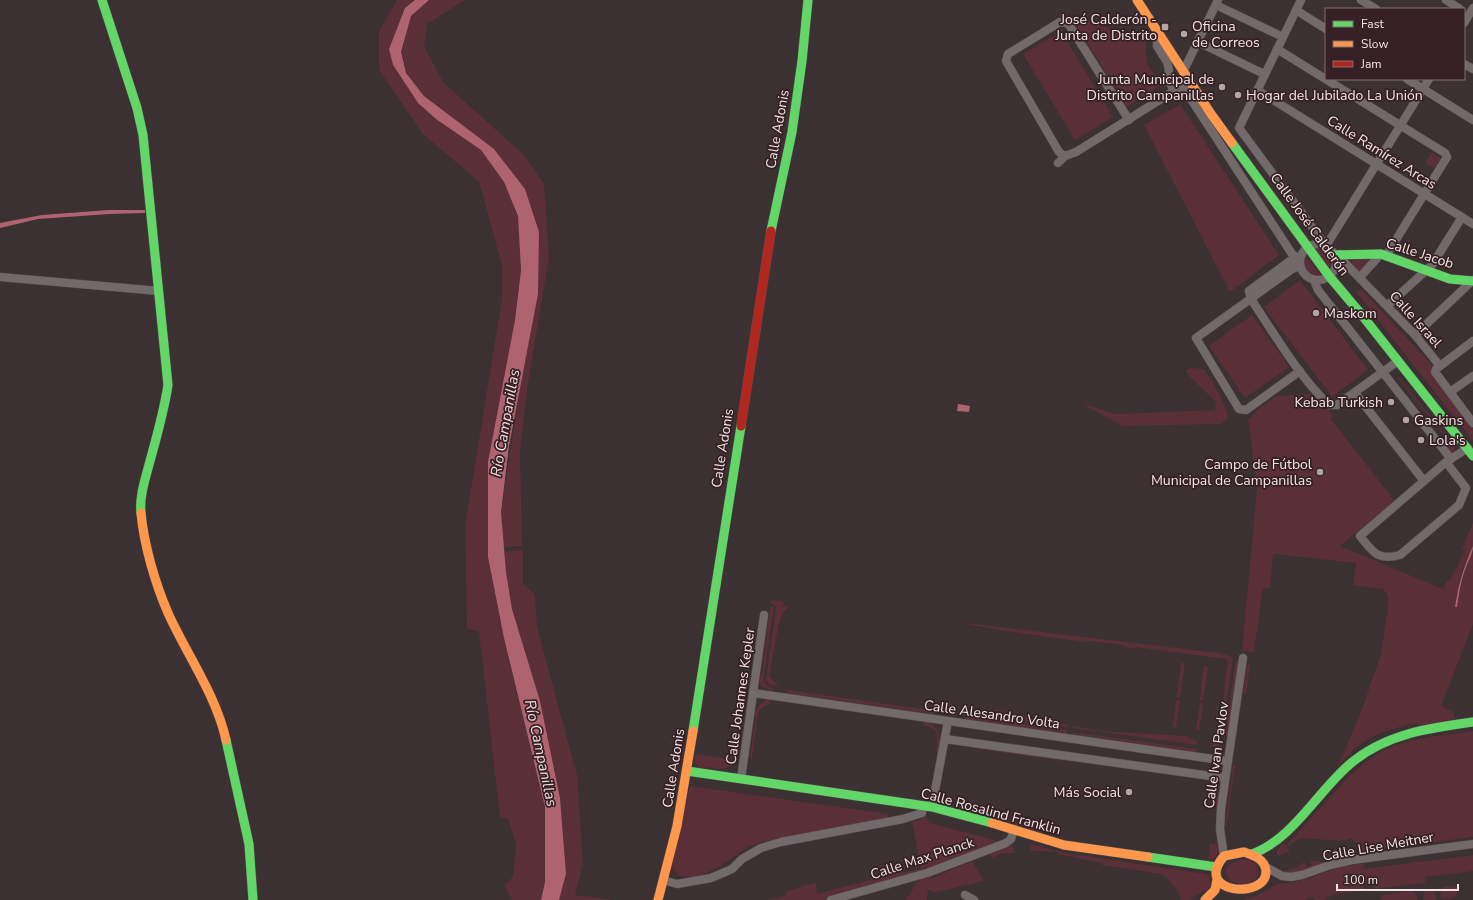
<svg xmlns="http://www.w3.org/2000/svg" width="1473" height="900" font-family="'Nunito Sans',sans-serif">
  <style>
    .green { fill: #5a2f37 }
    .water { fill: #af6270 }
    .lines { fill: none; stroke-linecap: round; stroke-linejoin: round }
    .street-casing { stroke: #584d4f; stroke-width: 9 }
    .fast-casing { stroke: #584d4f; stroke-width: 10 }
    .slow-casing { stroke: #584d4f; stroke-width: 10 }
    .jam-casing { stroke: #584d4f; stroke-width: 10 }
    .street { stroke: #71696a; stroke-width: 8 }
    .fast { stroke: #63d668; stroke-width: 9 }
    .slow { stroke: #ff974d; stroke-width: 9 }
    .jam { stroke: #b3261e; stroke-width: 9 }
    .poi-dot { fill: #b2a5a7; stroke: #352124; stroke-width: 1.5 }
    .labels { text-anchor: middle; stroke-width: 3.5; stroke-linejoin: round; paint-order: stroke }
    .poi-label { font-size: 14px; fill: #f2e4e6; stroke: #352124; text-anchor: end }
    .street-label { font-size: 14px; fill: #f2e4e6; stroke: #352124 }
    .water-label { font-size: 15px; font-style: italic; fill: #f4dcdf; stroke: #352124 }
  </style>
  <rect width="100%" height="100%" fill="#3b3032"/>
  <!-- green -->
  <g class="green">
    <polygon points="397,0 415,0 405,8 389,49 393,65 418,103 436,119 481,150 504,182 518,216 521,270 515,320 488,462 488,557 504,638 545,807 545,882 541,900 512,900 504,885 513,877 516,844 508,819 500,817 479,632 467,628 465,525 502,299 502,265 479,182 422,133 379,70 379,31"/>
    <polygon points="429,0 465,0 427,24 424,46 443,82 524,155 544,184 549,258 528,383 520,450 522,546 503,547 501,512 520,387 538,294 525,189 494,149 424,96 406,73 401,52 411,16"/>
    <path d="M1070,15L1146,41C1146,65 1145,67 1165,82L1127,107Z"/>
    <polygon points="1061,31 1113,117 1075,140 1023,54"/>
    <polygon points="1180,104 1279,255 1230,292 1144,125"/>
    <polygon points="1432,152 1441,158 1434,168 1425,163"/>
    <path d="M1318,247C1327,249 1337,258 1329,267L1315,250Z"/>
    <path d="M1305,255L1321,276C1309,280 1298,266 1305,255Z"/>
    <polygon points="1372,258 1360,272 1352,264 1352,261"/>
    <polygon points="1300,280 1368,370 1332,397 1264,307"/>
    <polygon points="1361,289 1432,365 1431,371 1432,376 1473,429 1473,441 1357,293"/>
    <polygon points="1252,315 1289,367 1245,398 1209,346"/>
    <path d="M1192,368L1204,369C1213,384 1226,401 1228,419L1221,424L1122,426L1081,403L1116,414L1215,410L1216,402L1188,375L1186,370Z"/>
    <polygon points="1398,376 1451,441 1449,443 1452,445 1454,444 1455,451 1452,452 1448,451 1444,446 1449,442 1397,377"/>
    <path d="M1311,394L1324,410L1327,408L1333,416L1331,419L1394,500L1390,503L1391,504L1340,546L1443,589L1446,583L1452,577L1465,550L1462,548L1473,523V546L1464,566L1459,584L1455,606L1466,567L1473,551V624L1441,706L1454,712L1455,719L1419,727L1418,723C1383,730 1361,737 1338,767L1362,709L1381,654L1388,606V596L1383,589L1353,585L1356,563L1273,554L1270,588H1263L1254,652L1242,651L1257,488L1248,420L1257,410L1276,396Z"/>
    <polygon points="523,550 523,583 535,595 537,627 577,775 583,864 575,895 614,900 559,900 566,874 560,798 540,701 512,609 506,572 504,552"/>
    <polygon points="769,600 784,601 783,607 790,606 783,612 779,623 769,676 779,686 769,684 766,680 776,607"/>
    <polygon points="770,607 774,607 763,681 769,687 773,688 772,692 761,686 759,681 760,676 762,675"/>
    <polygon points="957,622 1219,653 1233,657 1226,703 1223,703 1228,661 1226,659 1136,647 1135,649 1126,647 1124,645 1089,641 1084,641 1083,642 994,629"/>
    <polygon points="1236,659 1238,664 1228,735 1225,735"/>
    <polygon points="1181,663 1185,663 1180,697 1177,697"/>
    <polygon points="1250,663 1246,695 1243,694 1247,666"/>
    <polygon points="1204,666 1208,667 1203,700 1200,700"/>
    <polygon points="788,690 936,711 936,714 787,693"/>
    <path d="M767,700H770V704C765,705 761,707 758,713L752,758H750L756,716H754C755,708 760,704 767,700Z"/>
    <polygon points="1176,700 1180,701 1176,727 1173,727"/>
    <polygon points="1200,703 1203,704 1199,730 1196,730"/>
    <polygon points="1222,707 1226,708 1221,735 1218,734"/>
    <path d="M977,710C987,711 997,709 1007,712L1005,718L996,717V712L988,711V715L966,712Z"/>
    <polygon points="966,716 1067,730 1067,733 965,719"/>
    <polygon points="1018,716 1055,721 1068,725 1068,727 1018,720"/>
    <path d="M924,721C941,725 941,738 938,752H936C939,737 940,729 923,725Z"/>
    <polygon points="1073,726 1101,731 1186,736 1197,741 1197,745 1073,728"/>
    <path d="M1473,731V837L1376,850L1375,847L1365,848V853H1364L1352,838C1334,845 1313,835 1297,840C1294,841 1290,845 1287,847L1290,851L1279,856L1277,854V851L1283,843L1286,846C1299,832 1312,817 1325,803C1348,776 1373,749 1409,741C1430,736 1452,734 1473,731Z"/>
    <polygon points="1073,732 1197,749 1196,752 1073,734"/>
    <polygon points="1217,738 1222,740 1220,744 1217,749 1210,746 1216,742"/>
    <polygon points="973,745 1063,759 1063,761 972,748"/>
    <path d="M695,754L735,760C729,773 715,768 704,767L703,769C695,766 694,762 695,754Z"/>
    <polygon points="1233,765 1235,765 1227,826 1225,826"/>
    <path d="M1212,782L1219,794L1218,806L1215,805C1216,797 1217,791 1210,784Z"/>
    <path d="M690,786L889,814L888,818L757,843C735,852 719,872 694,877C690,877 684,876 679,876L672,868Z"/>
    <polygon points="985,814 1042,829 1041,832 985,816"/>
    <polygon points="926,817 929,823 998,841 930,869 926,867 922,869 922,871 823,900 766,900 786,896 786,892 806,885 816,883 817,894 888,875 921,869 912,822"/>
    <polygon points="1210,843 1217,845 1218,851 1216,857 1208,860"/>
    <path d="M1030,844L1065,853L1206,874L1209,876C1212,884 1211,887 1205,892L1204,890L1191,899L1192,900H1181C1179,892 1170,878 1162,874L1102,865V863L1057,854V852L1031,851Z"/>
    <polygon points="1013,845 1014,853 1003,853 992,858 990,854"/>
    <polygon points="1473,855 1473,871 1425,877 1425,883 1374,889 1373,883 1363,884 1364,890 1335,894 1324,900 1315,900 1314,897 1307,898 1307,900 1244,900 1247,898 1256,896 1279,883 1288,883 1307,879 1340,867 1357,864 1365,864 1363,869"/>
    <path d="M1240,860H1250L1257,865L1259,874C1248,900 1203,870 1240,860Z"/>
    <polygon points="1310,860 1330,863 1293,874 1282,872 1297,867 1304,862 1307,867 1312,865"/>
    <polygon points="972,861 984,881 936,892 928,890 927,900 905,900 911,893 916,882 921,881 922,878 928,876 933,878"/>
    <polygon points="1451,886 1456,887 1457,894 1454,897 1441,899 1440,891 1442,887"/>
    <polygon points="1432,889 1435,892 1436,900 1423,900 1425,890"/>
    <polygon points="1412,891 1416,894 1418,900 1380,900 1383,895"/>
  </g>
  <!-- water -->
  <g class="water">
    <polygon points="415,0 429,0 411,16 401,52 406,73 424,96 494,149 525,189 539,232 538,294 509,446 501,512 506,572 512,609 540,701 560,798 566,874 559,900 541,900 545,882 545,807 504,638 488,557 488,462 515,320 521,270 518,216 504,182 481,150 436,119 418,103 393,65 389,49 405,8"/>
    <polygon points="109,210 145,210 145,213 109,214 38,219 0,228 0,223 42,215"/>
    <polygon points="958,404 970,406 969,412 957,411"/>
    <path d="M1473,546C1473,554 1469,559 1466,567C1461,580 1459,594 1457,607H1455C1458,585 1464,566 1473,546Z"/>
  </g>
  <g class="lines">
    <!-- street casing -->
    <g class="street-casing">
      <g id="street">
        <polyline points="1301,0 1239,128 1326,246"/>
        <polyline points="1361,0 1376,9"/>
        <polyline points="1446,0 1460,9"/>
        <polyline points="1216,5 1283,37"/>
        <polyline points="1296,10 1326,29"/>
        <polyline points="1464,23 1473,8"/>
        <polyline points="1157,33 1157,46 1167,62 1169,70 1168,79 1174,91 1178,89"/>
        <polyline points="1198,42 1264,74"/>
        <polyline points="1277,49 1445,153 1447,157 1386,256"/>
        <polyline points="1464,64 1473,69"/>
        <polyline points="1183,72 1218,0"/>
        <polyline points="1407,79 1473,120"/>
        <polyline points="1183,87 1292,254 1299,259"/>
        <polyline points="1257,90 1473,224"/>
        <polyline points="1065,156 1059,152 1006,61 1008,54 1060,22 1068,23 1129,120"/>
        <polyline points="1058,163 1065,156 1076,152 1174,91"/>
        <circle cx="1318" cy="262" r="18"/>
        <polyline points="1326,246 1429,79"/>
        <polyline points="1340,254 1343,261 1415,335 1440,366 1436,369 1435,372 1473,423"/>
        <path d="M1299,259L1290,261L1249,291L1251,299C1275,335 1298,375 1329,405H1337L1398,361"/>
        <polyline points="1300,266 1292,269 1196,338 1239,409 1246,410 1300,371"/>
        <polyline points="0,277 159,291"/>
        <polyline points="1360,277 1381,254"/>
        <polyline points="1314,280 1318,290 1451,459"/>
        <polyline points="1387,306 1432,265 1462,217"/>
        <polyline points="1415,335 1473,280"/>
        <polyline points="1440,366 1473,341"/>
        <polyline points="1450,392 1473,376"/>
        <polyline points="1355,393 1424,481"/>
        <path d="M1446,462L1466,488L1459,505L1400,555C1377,561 1373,552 1360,536L1446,462L1468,448"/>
        <polyline points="753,693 1227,761"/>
        <polyline points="945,739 1225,778"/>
        <polyline points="741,779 764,615"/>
        <polyline points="932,807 948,721"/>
        <polyline points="1224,856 1220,829 1221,809 1243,658"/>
        <polyline points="1266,867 1282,876 1291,877 1302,875 1330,865 1352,860 1473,844"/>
        <polyline points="663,880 677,884 711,878 732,869 742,859 761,848 781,842 903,819 922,813 923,805"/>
        <polyline points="965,895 974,900"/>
        <polyline points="831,900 927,873 1006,843 1011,839 1014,829"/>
      </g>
    </g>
    <!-- fast casing -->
    <g class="fast-casing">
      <g id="fast">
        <path d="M102,0L137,108L143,135L168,385C164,411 157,436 150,461C146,477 139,496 141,513"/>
        <polyline points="1232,143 1329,276 1361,314 1473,456"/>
        <polyline points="771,231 792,132 802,61 808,0"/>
        <polyline points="1334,255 1381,254 1450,279 1473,281"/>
        <polyline points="693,731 741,426"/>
        <polyline points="226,740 249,844 253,900"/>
        <polyline points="687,771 932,807 992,823"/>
        <path d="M1252,854C1292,840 1318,791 1350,764C1385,734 1429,728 1473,722"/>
        <polyline points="1148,857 1216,867"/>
      </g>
    </g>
    <!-- slow casing -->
    <g class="slow-casing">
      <g id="slow">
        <polyline points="1137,0 1211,114 1232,143"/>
        <path d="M141,513C144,545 155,583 168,613C187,655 216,695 226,740"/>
        <polyline points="992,823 1064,845 1148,857"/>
        <path d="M1244,852C1253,855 1265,859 1266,871C1267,900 1192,894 1224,856Z"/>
        <polyline points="658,900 677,826 693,731"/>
        <polyline points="1205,900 1215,890 1217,880"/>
      </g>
    </g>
    <!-- jam casing -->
    <g class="jam-casing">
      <polyline id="jam" points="741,426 771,231"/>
    </g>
    <!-- street -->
    <use href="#street" class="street"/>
    <!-- fast -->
    <use href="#fast" class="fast"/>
    <!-- slow -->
    <use href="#slow" class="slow"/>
    <!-- jam -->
    <use href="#jam" class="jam"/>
  </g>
  <!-- markers -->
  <g class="poi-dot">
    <rect x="1161" y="23" width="8" height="8" rx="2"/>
    <circle cx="1184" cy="34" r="4"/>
    <circle cx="1222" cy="87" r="4"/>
    <circle cx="1238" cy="95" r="4"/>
    <circle cx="1316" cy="313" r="4"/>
    <circle cx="1391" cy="402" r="4"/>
    <circle cx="1406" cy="420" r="4"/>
    <circle cx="1421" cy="440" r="4"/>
    <circle cx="1320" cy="472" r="4"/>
    <circle cx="1129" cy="792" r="4"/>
  </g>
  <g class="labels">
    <!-- poi labels -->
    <g class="poi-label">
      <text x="1157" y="24">José Calderón -<tspan x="1157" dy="16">Junta de Distrito</tspan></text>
      <text x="1192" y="31" text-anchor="start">Oficina<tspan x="1192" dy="16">de Correos</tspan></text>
      <text x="1214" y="84">Junta Municipal de<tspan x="1214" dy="16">Distrito Campanillas</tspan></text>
      <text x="1246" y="100" text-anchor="start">Hogar del Jubilado La Unión</text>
      <text x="1324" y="318" text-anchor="start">Maskom</text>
      <text x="1383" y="407">Kebab Turkish</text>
      <text x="1414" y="425" text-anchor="start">Gaskins</text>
      <text x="1429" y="445" text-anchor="start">Lola's</text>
      <text x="1312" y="469">Campo de Fútbol<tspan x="1312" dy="16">Municipal de Campanillas</tspan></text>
      <text x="1121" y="797">Más Social</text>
    </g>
    <!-- street labels -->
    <g class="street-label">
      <text transform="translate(777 129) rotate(-80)" y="5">Calle Adonis</text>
      <text transform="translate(1382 152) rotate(32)" y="5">Calle Ramírez Arcas</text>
      <text transform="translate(1310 224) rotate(54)" y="5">Calle José Calderón</text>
      <text transform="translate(1420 253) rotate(18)" y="5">Calle Jacob</text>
      <text transform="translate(1416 319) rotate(48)" y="5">Calle Israel</text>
      <text transform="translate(722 448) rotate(-81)" y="5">Calle Adonis</text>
      <text transform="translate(740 696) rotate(-82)" y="5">Calle Johannes Kepler</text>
      <text transform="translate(992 714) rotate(8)" y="5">Calle Alesandro Volta</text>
      <text transform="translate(1216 755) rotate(-82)" y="5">Calle Ivan Pavlov</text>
      <text transform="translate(673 768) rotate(-81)" y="5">Calle Adonis</text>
      <text transform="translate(991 811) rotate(15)" y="5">Calle Rosalind Franklin</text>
      <text transform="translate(1378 846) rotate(-10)" y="5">Calle Lise Meitner</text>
      <text transform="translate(922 858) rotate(-18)" y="5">Calle Max Planck</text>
    </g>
    <!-- water labels -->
    <g class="water-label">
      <text transform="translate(505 423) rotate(-80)" y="5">Río Campanillas</text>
      <text transform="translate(541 753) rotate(78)" y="5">Río Campanillas</text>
    </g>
  </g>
  <!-- legend -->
  <rect x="1325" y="8" width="140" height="72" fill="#352124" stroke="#816f72"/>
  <rect x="1333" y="21" width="20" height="6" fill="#63d668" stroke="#816f72"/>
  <text x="1361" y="28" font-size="12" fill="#f2e4e6">Fast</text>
  <rect x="1333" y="41" width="20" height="6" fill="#ff974d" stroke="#816f72"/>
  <text x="1361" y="48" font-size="12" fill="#f2e4e6">Slow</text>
  <rect x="1333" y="61" width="20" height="6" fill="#b3261e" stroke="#816f72"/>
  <text x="1361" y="68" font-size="12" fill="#f2e4e6">Jam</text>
  <!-- scale -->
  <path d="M1337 884v6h121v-6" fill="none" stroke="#f2e4e6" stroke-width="2"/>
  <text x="1343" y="884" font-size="12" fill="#f2e4e6" stroke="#352124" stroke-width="3" paint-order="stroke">100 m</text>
</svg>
